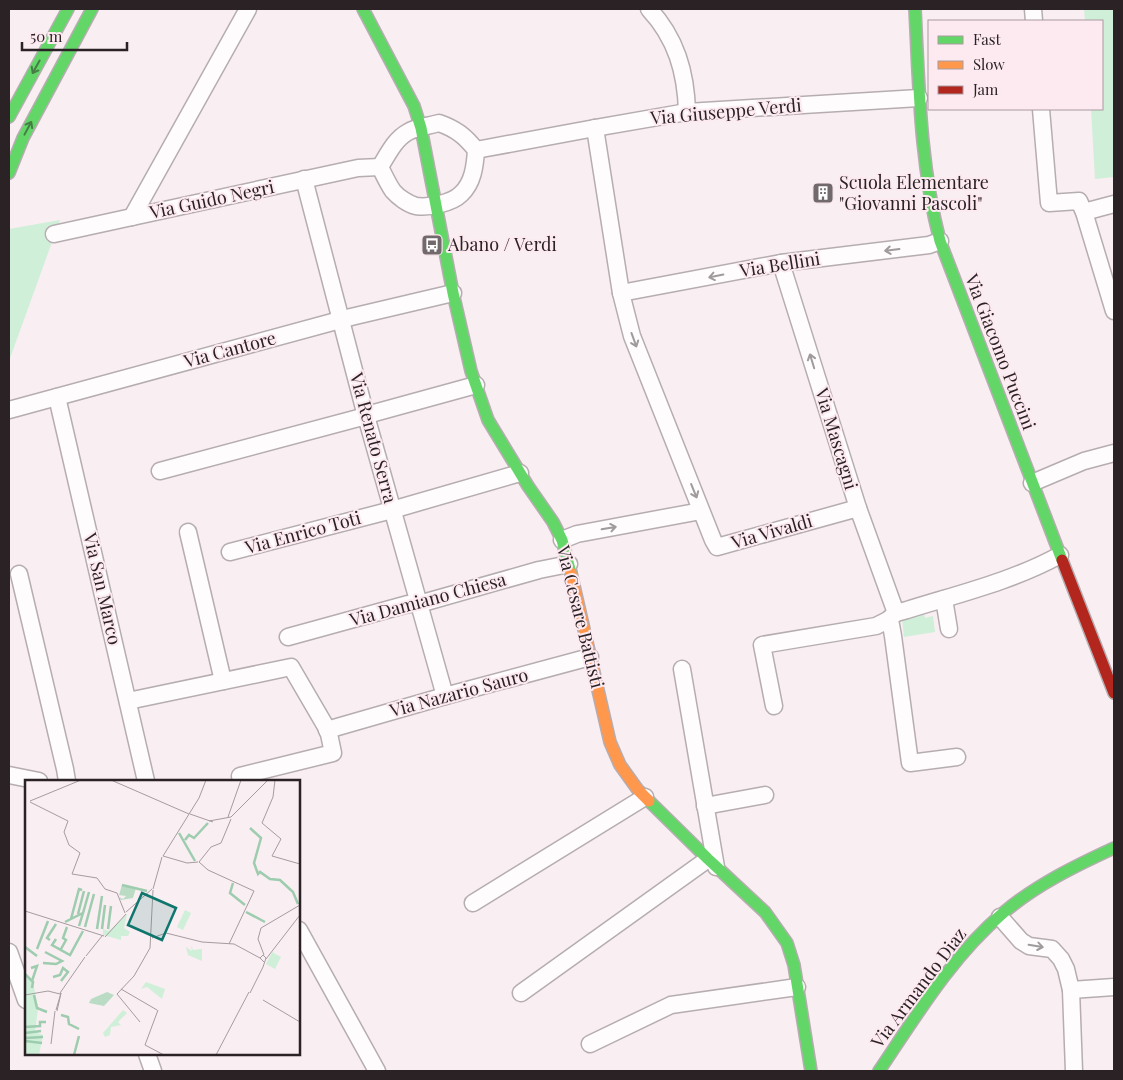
<svg xmlns="http://www.w3.org/2000/svg" width="1123" height="1080" font-family="'Playfair Display',serif">
  <style>
    .green { fill: #cfefd9 }
    .lines { fill: none; stroke-linecap: round; stroke-linejoin: round }
    .street-casing { stroke: #b6adb1; stroke-width: 19 }
    .fast-casing { stroke: #b6adb1; stroke-width: 14 }
    .slow-casing { stroke: #b6adb1; stroke-width: 14 }
    .jam-casing { stroke: #b6adb1; stroke-width: 14 }
    .street { stroke: #fefcfd; stroke-width: 16 }
    .fast { stroke: #63d668; stroke-width: 11 }
    .slow { stroke: #ff974d; stroke-width: 11 }
    .jam { stroke: #b3261e; stroke-width: 11 }
    .oneway { stroke: #467c46 }
    .oneway2 { stroke: #9f9a9c }
    .labels { text-anchor: middle; stroke-width: 4; stroke-linejoin: round; paint-order: stroke }
    .street-label { font-size: 18px; fill: #2a2225; stroke: #fdeaf1 }
    .poi-label { font-size: 18px; fill: #2a2225; stroke: #fdeaf1; text-anchor: start }
    .inset-river { fill: none; stroke: #9dccae; stroke-width: 2.5 }
    .inset-road { fill: none; stroke: #a69ca0; stroke-width: 1 }
    .view { fill: #0f766e; fill-opacity: 0.15; stroke: #0f766e; stroke-width: 2.5 }
    .inset-edge { fill: none; stroke: #2a2225; stroke-width: 2.5 }
  </style>
  <rect width="100%" height="100%" fill="#f9eef2"/>
  <!-- green -->
  <g class="green">
    <polygon points="1084,9 1114,9 1114,177 1095,179 1091,109 1102,109 1102,21 1085,21"/>
    <polygon points="60,220 9,361 9,229"/>
    <polygon points="924,612 925,618 933,616 935,632 904,637 902,619"/>
  </g>
  <g class="lines">
    <!-- street casing -->
    <g class="street-casing">
      <g id="street">
        <polyline points="248,9 132,217 358,168 380,167"/>
        <path d="M649,9C676,38 686,72 687,112"/>
        <polyline points="1033,9 1034,21"/>
        <polyline points="1041,109 1049,203 1079,201 1084,212 1114,311"/>
        <path d="M439,123C456,129 465,136 476,150C475,166 473,183 461,194C452,203 429,208 416,206C408,204 398,197 393,191C388,184 384,175 380,167C388,154 395,139 408,132C416,127 429,126 439,123Z"/>
        <polyline points="595,128 621,293 632,336 713,540 717,547 858,508"/>
        <polyline points="476,150 595,128 687,112 919,98"/>
        <polyline points="304,179 366,416 445,696"/>
        <polyline points="1084,212 1114,204"/>
        <polyline points="54,234 132,217"/>
        <polyline points="781,263 858,508 896,613"/>
        <polyline points="621,293 781,263 929,245 940,241"/>
        <polyline points="57,397 146,781"/>
        <polyline points="9,410 351,317 453,293"/>
        <polyline points="160,471 366,416 374,413 476,385"/>
        <polyline points="1032,483 1084,461 1114,453"/>
        <polyline points="188,532 223,681"/>
        <polyline points="562,540 577,534 701,511"/>
        <polyline points="230,552 392,510 520,473"/>
        <polyline points="19,574 65,769 67,781"/>
        <polyline points="944,599 949,629"/>
        <polyline points="888,620 891,625 893,636 910,763 957,757"/>
        <polyline points="288,637 408,604 419,604 539,570 569,564"/>
        <polyline points="682,669 716,867"/>
        <polyline points="128,701 291,667 326,727 329,734 333,753 240,776 241,781"/>
        <path d="M774,706L762,645L876,626L888,620L896,613L907,610C958,594 1013,581 1060,555"/>
        <polyline points="327,730 445,696 590,657"/>
        <polyline points="9,775 39,781"/>
        <polyline points="705,806 765,795"/>
        <polyline points="473,903 645,797"/>
        <polyline points="1000,917 1021,941 1029,946 1052,949 1061,959 1066,969 1071,990 1074,1071"/>
        <polyline points="299,930 377,1071"/>
        <polyline points="9,952 26,1000"/>
        <polyline points="1071,990 1114,987"/>
        <polyline points="521,993 708,859"/>
        <polyline points="590,1044 671,1005 797,987"/>
        <polyline points="147,1054 153,1071"/>
      </g>
    </g>
    <!-- fast casing -->
    <g class="fast-casing">
      <g id="fast">
        <polyline points="363,9 414,106 421,128 453,293 471,371 488,420 528,486 553,522 562,540 571,573"/>
        <path d="M915,9C919,87 920,164 940,241L1062,560"/>
        <polyline points="9,117 68,9"/>
        <polyline points="9,173 23,138 92,9"/>
        <polyline points="649,801 708,859 765,912 787,943 794,965 811,1071"/>
        <path d="M879,1071C916,1016 952,956 1003,913C1036,885 1075,866 1114,848"/>
      </g>
    </g>
    <!-- slow casing -->
    <g class="slow-casing">
      <polyline id="slow" points="571,573 610,742 620,765 638,790 649,801"/>
    </g>
    <!-- jam casing -->
    <g class="jam-casing">
      <polyline id="jam" points="1062,560 1114,693"/>
    </g>
    <!-- street -->
    <use href="#street" class="street"/>
    <!-- fast -->
    <use href="#fast" class="fast"/>
    <!-- slow -->
    <use href="#slow" class="slow"/>
    <!-- jam -->
    <use href="#jam" class="jam"/>
  </g>
  <!-- one-way arrows -->
  <defs><path id="oneway-shaft" d="M-6 0H5M1.5-3L5.5 0L1.5 3" fill="none" stroke-width="1.6" stroke-linecap="round" stroke-linejoin="round" transform="scale(1.25)"/></defs>
  <g class="oneway">
    <use href="#oneway-shaft" transform="translate(36 67) rotate(119)"/>
    <use href="#oneway-shaft" transform="translate(28 128) rotate(-62)"/>
  </g>
  <g class="oneway2">
    <use href="#oneway-shaft" transform="translate(892 250) rotate(173)"/>
    <use href="#oneway-shaft" transform="translate(716 276) rotate(169)"/>
    <use href="#oneway-shaft" transform="translate(634 340) rotate(70)"/>
    <use href="#oneway-shaft" transform="translate(812 361) rotate(-107)"/>
    <use href="#oneway-shaft" transform="translate(694 491) rotate(68)"/>
    <use href="#oneway-shaft" transform="translate(609 528) rotate(-10)"/>
    <use href="#oneway-shaft" transform="translate(1036 946) rotate(9)"/>
  </g>
  <!-- icons -->
  <defs>
    <g id="building-square" transform="scale(1.125)"><rect x="-9" y="-9" width="18" height="18" rx="4" fill="#72696d" stroke="#fdeaf1"/><path d="M-4-6H4V6H1V3H-1V6H-4ZM-2.5-4.3h1.7v1.8h-1.7ZM.8-4.3h1.7v1.8H.8ZM-2.5-1h1.7V.8h-1.7ZM.8-1h1.7V.8H.8Z" fill="#fff"/></g>
    <g id="bus-square" transform="scale(1.125)"><rect x="-9" y="-9" width="18" height="18" rx="4" fill="#72696d" stroke="#fdeaf1"/><path d="M-5-6H5V4H4V6H2V4H-2V6H-4V4H-5ZM-3.5-4V0h7V-4ZM-3.5 1.2v1.5H-2V1.2ZM2 1.2v1.5H3.5V1.2Z" fill="#fff"/></g>
  </defs>
  <g fill-rule="evenodd">
    <use href="#building-square" x="823" y="193"/>
    <use href="#bus-square" x="432" y="245"/>
  </g>
  <g class="labels">
    <!-- street labels -->
    <g class="street-label">
      <text transform="translate(726 112) rotate(-5)" y="6">Via Giuseppe Verdi</text>
      <text transform="translate(212 200) rotate(-12)" y="6">Via Guido Negri</text>
      <text transform="translate(780 265) rotate(-9)" y="6">Via Bellini</text>
      <text transform="translate(230 350) rotate(-15)" y="6">Via Cantore</text>
      <text transform="translate(1000 352) rotate(69)" y="6">Via Giacomo Puccini</text>
      <text transform="translate(373 438) rotate(75)" y="6">Via Renato Serra</text>
      <text transform="translate(836 439) rotate(73)" y="6">Via Mascagni</text>
      <text transform="translate(772 532) rotate(-16)" y="6">Via Vivaldi</text>
      <text transform="translate(303 533) rotate(-15)" y="6">Via Enrico Toti</text>
      <text transform="translate(102 589) rotate(77)" y="6">Via San Marco</text>
      <text transform="translate(428 600) rotate(-15)" y="6">Via Damiano Chiesa</text>
      <text transform="translate(580 617) rotate(76)" y="6">Via Cesare Battisti</text>
      <text transform="translate(459 693) rotate(-15)" y="6">Via Nazario Sauro</text>
      <text transform="translate(919 988) rotate(-53)" y="6">Via Armando Diaz</text>
    </g>
    <!-- poi labels -->
    <g class="poi-label">
      <text x="839" y="189">Scuola Elementare<tspan x="839" dy="21">"Giovanni Pascoli"</tspan></text>
      <text x="448" y="251">Abano / Verdi</text>
    </g>
  </g>
  <!-- overview -->
  <g transform="translate(25 780)">
    <rect width="275" height="275" fill="#f9eef2"/>
    <path d="M160,130L166,133L158,150L152,147ZM102,134L99,148L105,152L103,156H96V160L78,155V149L84,151ZM166,165L168,170L177,169V181L163,175L161,167L167,171ZM247,172L256,177L250,189L241,184ZM0,194L8,202L13,229L10,252L18,255L14,275H0ZM121,202L140,209L137,219L122,207L116,209ZM98,230L102,233L93,242L96,245L86,247L85,255L80,257L78,253Z" fill="#cfefd9"/>
    <path d="M97,105L111,108L108,118L96,120L94,117L98,119L101,116L94,115ZM82,212L89,215L79,226L64,223L66,219Z" fill="#badcc5"/>
    <path class="inset-river" d="M225,48L236,58L229,83L233,94L235,92L245,99L255,100L268,112L273,124M154,53L170,81M160,60L164,55L169,58L183,43M208,103L205,113L220,125M97,105L122,111M221,132L240,142M58,133L64,112M53,134L59,111M46,139L54,109L57,110M40,142L58,133L54,146M60,147L69,114M72,149L77,116M77,149L80,125M83,149L86,126M31,159L27,165L45,175L58,151M25,160L22,158L31,144M0,167L12,176M12,169L23,141M36,169L41,160L38,158L42,147M18,183L31,184L37,181L20,172M6,188L12,186L7,201M0,194L8,202L7,208M28,197L35,195L38,188L43,192L36,201M9,215L12,228L22,232M36,235L43,237L44,244L54,249M0,247L15,246V242H21M0,253L16,251M0,258L18,257M0,261L17,263M49,275L54,256"/>
    <path class="inset-road" d="M86,0L164,34M250,0L248,17L237,43L256,59L247,76L275,84M5,21L56,0M5,22L43,41L39,52L44,65L55,73L47,94L72,98L80,109L92,113L100,133M165,34L188,42M203,37L216,0M184,41L206,37L243,0M138,76L162,83L173,82M138,76L174,18L181,0M174,82L183,90L229,111L204,164M174,82L186,67L196,63L206,39M128,109L137,77M0,131L79,156M101,132L127,109M80,157L101,134M127,158L141,153L177,162L209,164L235,178M239,175L233,159L236,148L275,125M61,176L77,156M241,179L275,135M109,196L125,168L128,110M109,196L92,214L115,242M96,209L132,230M35,213L60,177M225,213L238,187L241,178L238,175L235,178L239,182M0,215L23,211L35,214M238,220L275,242M31,230L36,213L32,231M26,264L30,231M120,265L133,230M120,265L139,275M191,275L224,212"/>
    <path class="view" d="M117,113L151,128L137,160L103,145Z"/>
    <rect width="275" height="275" class="inset-edge"/>
  </g>
  <!-- border -->
  <rect width="1123" height="1080" fill="none" stroke="#2a2225" stroke-width="20"/>
  <!-- legend -->
  <rect x="928" y="20" width="175" height="90" fill="#fdeaf1" stroke="#a99a9f"/>
  <rect x="938" y="36" width="25" height="8" fill="#63d668" stroke="#a99a9f"/>
  <text x="973" y="45" font-size="15" fill="#2a2225">Fast</text>
  <rect x="938" y="61" width="25" height="8" fill="#ff974d" stroke="#a99a9f"/>
  <text x="973" y="70" font-size="15" fill="#2a2225">Slow</text>
  <rect x="938" y="86" width="25" height="8" fill="#b3261e" stroke="#a99a9f"/>
  <text x="973" y="95" font-size="15" fill="#2a2225">Jam</text>
  <!-- scale -->
  <path d="M22 42v8h105v-8" fill="none" stroke="#2a2225" stroke-width="2.5"/>
  <text x="30" y="42" font-size="15" fill="#2a2225" stroke="#fdeaf1" stroke-width="4" paint-order="stroke">50 m</text>
</svg>
